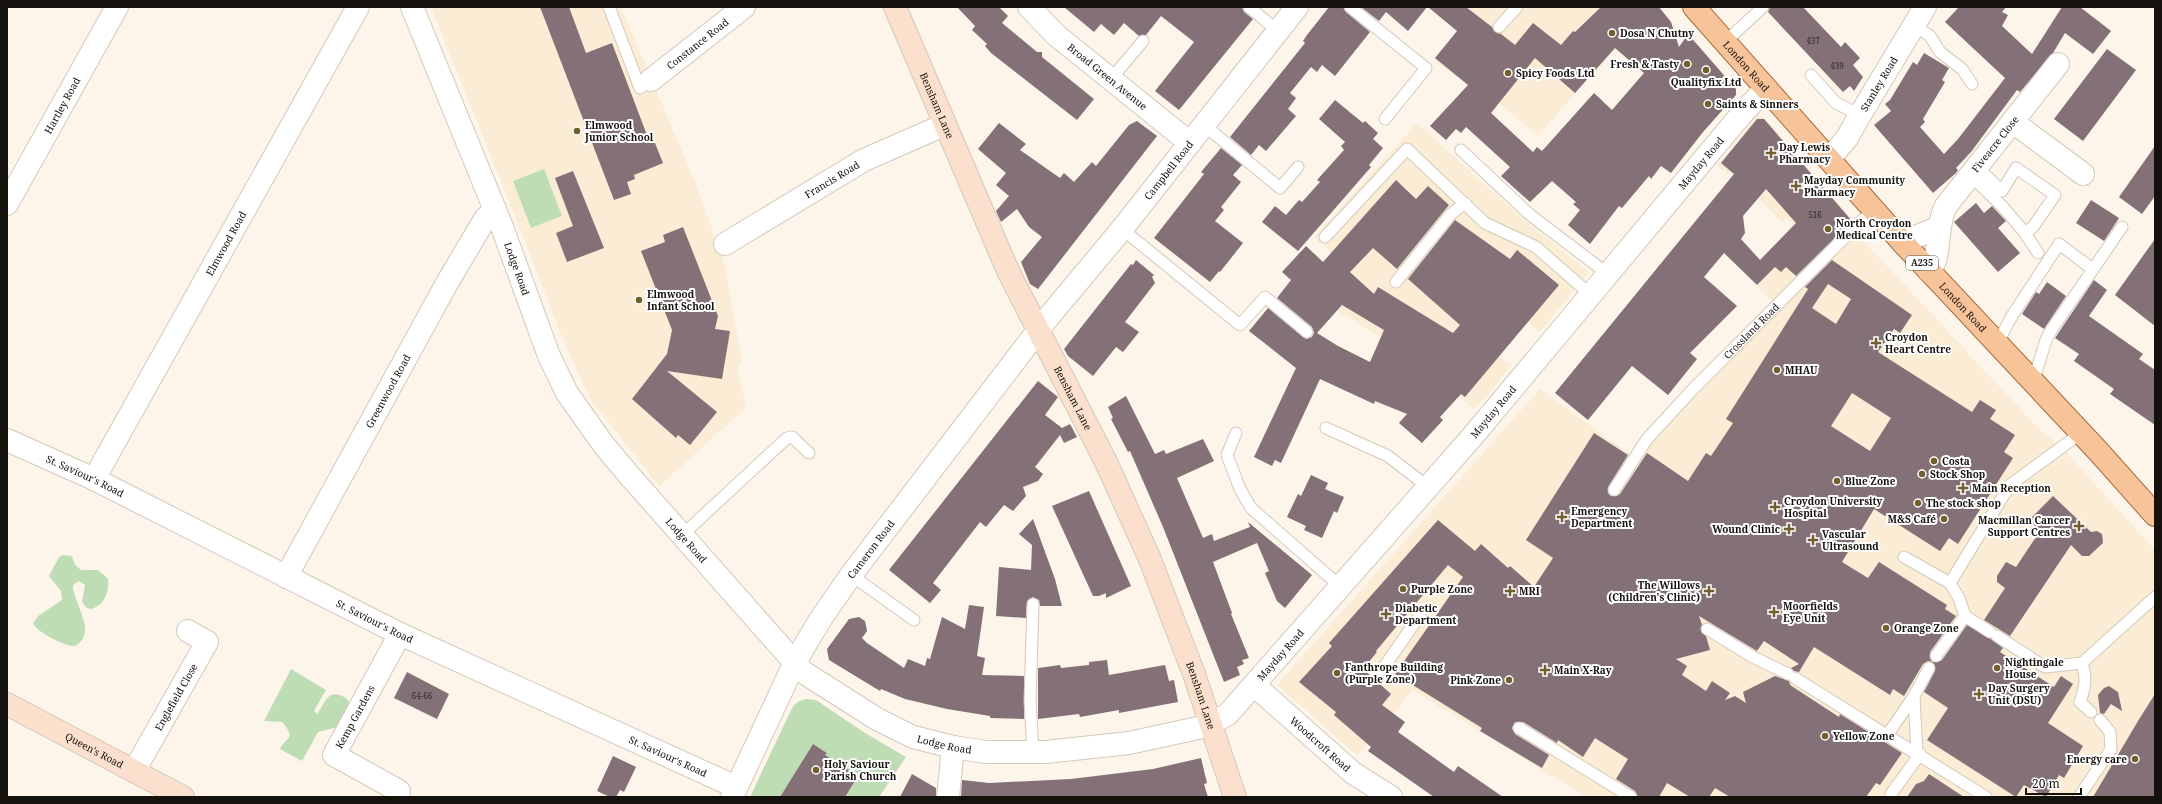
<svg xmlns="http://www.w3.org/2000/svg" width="2162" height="804" font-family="'Noto Serif',serif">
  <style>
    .built { fill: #faecd5 }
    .green { fill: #bfddb5 }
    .building { fill: #837177; fill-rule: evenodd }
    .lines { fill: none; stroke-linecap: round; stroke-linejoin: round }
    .lane-casing { stroke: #d3c9ba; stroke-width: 13 }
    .street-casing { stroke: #d3c9ba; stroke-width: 24 }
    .secondary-casing { stroke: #d3c9ba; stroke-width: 24 }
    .primary-casing { stroke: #a56b3d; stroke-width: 24 }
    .lane { stroke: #fff; stroke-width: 11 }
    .street { stroke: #fff; stroke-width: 22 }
    .secondary { stroke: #fbe1cd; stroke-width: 22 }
    .primary { stroke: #f7c49a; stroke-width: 22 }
    .poi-dot { fill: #725f2d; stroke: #fff; stroke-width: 1.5 }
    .labels { text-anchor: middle; stroke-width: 4; stroke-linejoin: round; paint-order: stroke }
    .number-label { font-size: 8px; fill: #302927 }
    .shield { fill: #fff; stroke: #5b5855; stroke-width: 1 }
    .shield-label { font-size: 9px; font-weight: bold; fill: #15110c }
    .poi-label { font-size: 10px; font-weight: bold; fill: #15110c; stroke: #fff; text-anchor: start }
    .street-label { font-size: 10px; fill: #15110c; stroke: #fff }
  </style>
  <rect width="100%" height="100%" fill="#fdf5e9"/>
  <!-- built -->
  <g class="built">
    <polygon points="431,7 621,7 695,182 725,265 742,363 737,365 746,408 659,486 590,399 561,335 527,246"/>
    <polygon points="1467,7 1652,7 1538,136 1460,70 1455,76 1434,60 1473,12"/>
    <polygon points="1757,116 1762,116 1773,127 1854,222 1773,302 1757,286 1805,236 1786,217 1782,222 1732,172 1728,174 1717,166"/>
    <polygon points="1417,123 1523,219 1589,272 1540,332 1489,289 1456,331 1512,365 1475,410 1429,367 1338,311 1363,283 1314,237"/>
    <polygon points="1856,233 2038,428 2062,448 2155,550 2155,797 1586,797 1413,690 1357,755 1277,685 1540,389 1634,457"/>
  </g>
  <!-- green -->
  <g class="green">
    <polygon points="544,169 562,216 531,228 513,181"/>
    <path d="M63,555L72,556L75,565L81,570H98L108,579C109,592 105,605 91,609L87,608L82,602L85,585L79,581L73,585C73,604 99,633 75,646C66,647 36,632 33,623L38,616L62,600L61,591L49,576L59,557Z"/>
    <path d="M291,669L326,690L314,711L317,714C325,704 327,689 342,696C347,698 349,700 349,705L338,727L318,732L302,761L280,749C286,737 297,739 282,722L264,721Z"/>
    <polygon points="806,699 816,700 865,733 906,757 879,797 845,797 858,776 844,767 840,774 821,762 827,753 813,744 780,797 750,797 793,706 799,701"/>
  </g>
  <!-- building -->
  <g class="building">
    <polygon points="540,7 569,7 586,53 612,43 650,143 655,143 663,163 634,175 635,179 627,182 631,194 614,200"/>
    <polygon points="957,7 999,7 1008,16 1002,23 1037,52 1042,52 1042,57 1094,99 1077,120 991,53 985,46 987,44 972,30 975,26"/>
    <polygon points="1064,7 1242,7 1244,12 1253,19 1179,110 1155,91 1194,42 1161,16 1146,35 1139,36 1124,23 1114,35 1101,24 1094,32"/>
    <polygon points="1329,7 1343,7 1346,12 1370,32 1335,76 1322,65 1317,72 1311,67 1290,93 1296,98 1288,109 1296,116 1266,151 1259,145 1251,155 1230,137 1305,43 1303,41 1307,35"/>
    <polygon points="1361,7 1427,7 1408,31 1386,12 1379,21"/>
    <path d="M1428,7H1466L1492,27L1495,32L1501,34L1515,45L1533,23L1561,45L1573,31L1575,32L1601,7H1659L1671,22L1679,47L1688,34L1736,89V95L1703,132L1671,173L1661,166L1651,179L1649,176L1622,208L1619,206L1590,244L1568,225L1580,210L1573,204L1576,202L1552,181L1530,202L1501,176L1510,167L1466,127L1461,133L1456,129L1446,140L1430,126L1468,85L1435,58L1457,31ZM1615,48L1644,73L1612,110L1594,93L1542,151L1537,147L1533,152L1491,113L1535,58L1575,93Z"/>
    <polygon points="1770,7 1803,7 1841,47 1845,42 1860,58 1853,65 1863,77 1854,91 1850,86 1843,92 1768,12"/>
    <polygon points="1959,7 2006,7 2002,12 2008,15 2002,26 2032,54 2062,7 2080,7 2111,31 2093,54 2065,33 2053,53 2020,92 2017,90 1971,152 1956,168 1958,170 1956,173 1933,193 1874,125 1891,111 1885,104 1890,100 1913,62 1917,65 1924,53 1949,68 1942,80 1945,82 1923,119 1925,122 1920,127 1944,154 1958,139 2005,78 1945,22"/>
    <polygon points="2107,49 2136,70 2083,141 2054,119"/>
    <polygon points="1335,100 1363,123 1365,121 1378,133 1373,139 1383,148 1369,165 1371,167 1298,251 1262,222 1275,206 1286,215 1299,200 1302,202 1320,182 1317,180 1344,150 1341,146 1345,142 1319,119"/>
    <path d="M1757,119H1764L1852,221L1796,276L1786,267L1781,272L1775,267L1757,285L1724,253L1704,277L1737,306L1690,353L1697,359L1668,395L1632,366L1588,420L1555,393L1734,174L1721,163ZM1766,189L1796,223L1760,260L1741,239L1745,233L1743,216Z"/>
    <polygon points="1137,121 1157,136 1038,289 1030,284 1021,262 1042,237 1029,227 1017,209 1001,222 996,211 1009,196 996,185 1006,173 978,149 999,123 1026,144 1020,150 1060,178 1064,173 1074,182 1092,162 1096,166 1129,125"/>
    <polygon points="2155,146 2155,196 2142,214 2119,197"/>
    <polygon points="1221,148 1242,165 1233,175 1241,182 1221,207 1224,210 1215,221 1243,243 1220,272 1219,271 1210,282 1154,238 1204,174 1201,172"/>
    <polygon points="573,171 604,248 567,262 556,233 573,226 555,178"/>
    <path d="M1396,180L1416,199L1428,186L1449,205L1397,269L1373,248L1350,272L1374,294L1378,287L1453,333L1460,325L1408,279L1455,220L1510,259L1517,250L1559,285L1465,397L1461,394L1440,417L1443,420L1422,443L1399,423L1407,414L1375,401L1374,404L1320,379L1281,463L1275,460L1272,466L1254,457L1296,368L1249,331L1268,308L1303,337L1306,339L1312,337L1314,333L1312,327L1277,298L1291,280L1282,272L1306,246L1323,262ZM1342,305L1384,330L1370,362L1338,346L1317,333Z"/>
    <polygon points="2091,200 2119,218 2104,241 2076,223"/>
    <polygon points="1976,203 1984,213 1992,206 2006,221 1998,228 2020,253 1998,272 1954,222"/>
    <polygon points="683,227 718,316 715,329 730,331 722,379 667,371 717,412 690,445 678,435 676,438 632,399 667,354 672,330 641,251 665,242 663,235"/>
    <polygon points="2155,239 2155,326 2115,295"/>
    <polygon points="1136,260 1154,275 1152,277 1155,283 1125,322 1139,332 1123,352 1116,347 1093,376 1068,356 1064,349 1131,264 1133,265"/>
    <path d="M1832,260L1912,315L1900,333L1894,329L1878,352L1972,412L1980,400L1996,410L1990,419L2015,435L2004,452L2013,458L1958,544L1949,538L1940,551L1874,509L1842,562L1868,578L1879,562L1947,605L1945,609L1956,616L1930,652V658L1932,662L1928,661L1923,664L1904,696L1893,689L1890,695L1814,647L1799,672L1794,671L1791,668L1799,664L1764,641L1757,651L1699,616L1702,625L1701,632L1706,636L1710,650L1676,659L1687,666L1682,675L1706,691L1712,681L1730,693L1725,700L1735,696L1746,703L1743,692L1775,676L1789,681L1790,685L1839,717L1840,714L1902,753L1880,785L1876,783L1866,797H1730L1715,788L1709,797H1690L1667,783L1659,797H1638L1635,791L1616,779L1628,759L1595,738L1583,757L1558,740L1557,743L1523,722H1515L1512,728L1515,734L1549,755L1542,768L1480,731L1482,728L1395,674L1463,577L1448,565L1376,651L1377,652L1363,669L1391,694L1382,705L1405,722L1398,732L1454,772L1458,766L1503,797H1434L1368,751L1371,747L1334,715L1336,712L1299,682L1332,646L1329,643L1438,520L1475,551L1481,544L1508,568L1510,566L1534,587L1553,558L1526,540L1594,433L1628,455L1608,487V493L1611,496H1617L1620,494L1647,453L1688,481L1706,453L1711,456L1733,423L1726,419L1808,289L1805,287ZM1828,284L1851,299L1836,324L1812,308ZM1852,393L1891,418L1870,451L1831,426Z"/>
    <polygon points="2094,280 2107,290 2089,316 2143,354 2139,359 2155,370 2155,425 2110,394 2114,389 2074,361 2079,354 2055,338"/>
    <polygon points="2047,282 2066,296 2044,329 2022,314 2036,292 2039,294"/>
    <polygon points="1038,381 1058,397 1045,415 1062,428 1070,424 1077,437 1064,443 1060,435 1035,467 1043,474 1038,481 1023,487 1026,496 1013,511 1004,505 986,527 980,522 933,583 941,590 930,603 889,570"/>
    <polygon points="1126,396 1155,454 1164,450 1166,454 1203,439 1214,461 1177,478 1203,538 1212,534 1214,541 1250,527 1248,522 1312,575 1285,608 1277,601 1265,573 1269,571 1257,543 1213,562 1232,613 1231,614 1249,658 1242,660 1244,664 1237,667 1240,675 1224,682 1163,527 1130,451 1128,452 1111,419 1113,418 1108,407"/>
    <polygon points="1311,475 1328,483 1325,489 1344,497 1337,513 1334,511 1322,538 1304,530 1306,526 1287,517 1298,494 1301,496"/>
    <polygon points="1089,491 1131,586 1106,598 1106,593 1099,596 1093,596 1052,506"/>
    <polygon points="2053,496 2091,532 2097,531 2102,534 2103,543 2089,556 2082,556 2071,545 2010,636 1984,620 2005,588 1997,582 1997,576 2006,562 2016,567 2040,531 2029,520"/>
    <polygon points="1033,519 1055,579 1062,606 1040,606 1039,600 1033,597 1027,601 1026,618 996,616 999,567 1031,570 1032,545 1019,534"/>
    <polygon points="969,605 984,607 977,656 985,658 982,675 1024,676 1024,719 990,718 990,716 947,709 905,699 881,689 880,691 829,660 827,649 849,619 859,617 865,621 867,631 862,638 867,643 904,668 908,659 925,666 927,658 930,659 942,617 965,629"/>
    <polygon points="1967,625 1991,639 2003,648 2000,652 2054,687 2061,676 2073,684 2048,723 2083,746 2064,778 2059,775 2046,797 2024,785 2016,797 1927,740 1948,708 1924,692 1935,671 1935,665 1932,662 1938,662 1942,660"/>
    <polygon points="1107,660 1109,675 1165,665 1169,681 1174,680 1178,702 1119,713 1119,710 1080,717 1079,714 1038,719 1038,668 1060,665 1061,668 1089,665 1089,662"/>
    <polygon points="407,672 449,694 437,719 394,698"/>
    <polygon points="2109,686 2118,692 2122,711 2111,704 2104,714 2100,713 2098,695 2104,688"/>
    <polygon points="2155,694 2155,797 2093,797 2138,721"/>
    <polygon points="813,744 827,753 825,755 858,776 845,797 780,797"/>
    <polygon points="613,756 636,767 624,792 620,790 616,797 610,797 597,791"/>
    <polygon points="1201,758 1207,783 1204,784 1208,797 961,797 962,780 989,783 1071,779 1153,769"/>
    <polygon points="912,774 936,788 936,797 900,797"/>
    <polygon points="1929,774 1964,797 1907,797 1916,784 1924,781"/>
  </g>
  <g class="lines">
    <!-- lane casing -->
    <g class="lane-casing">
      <g id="lane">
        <polyline points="609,7 640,88 651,80"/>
        <polyline points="1249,7 1278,31"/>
        <polyline points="1350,7 1426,68 1385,119"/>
        <polyline points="1914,25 1930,36 1940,52 1962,69 1972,84"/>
        <polyline points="1499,27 1517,7"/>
        <polyline points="1725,42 1763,7"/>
        <polyline points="1811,75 1836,103 1860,115"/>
        <polyline points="1111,79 1143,41"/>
        <polyline points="1204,125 1280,188 1298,167"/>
        <polyline points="1461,150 1529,214 1609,275"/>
        <polyline points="1970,175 2003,207 2025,233 2033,227 2055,195 2016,168 2002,191 1977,167"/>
        <polyline points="1122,229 1240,325 1265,297 1307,332"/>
        <polyline points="2025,233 2038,253"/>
        <polyline points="1325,237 1407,149 1485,223 1536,247 1592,296"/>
        <polyline points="1396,282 1451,214 1465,203"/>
        <polyline points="1997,344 2012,316 2059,244 2087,265"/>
        <polyline points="2033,382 2046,340 2052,329 2122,227"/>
        <polyline points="1326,428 1388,456 1428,487"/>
        <polyline points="1236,433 1227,455 1240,489 1251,508 1341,587"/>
        <path id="s1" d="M1614,490L1647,439L1694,388L1862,220L1875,211"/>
        <polyline points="681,536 787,438 792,437 809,453"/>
        <polyline points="1904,557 1950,583"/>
        <polyline points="851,575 914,620"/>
        <polyline points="1033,604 1030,701 1033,752"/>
        <polyline points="1707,629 1753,657 1788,674"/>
        <polyline points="1990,632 1965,616 1959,598 1950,583 2010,485 2081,433"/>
        <polyline points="1997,636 2045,667 2082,663 2155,597"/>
        <polyline points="1936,656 1965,616"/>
        <path d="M2082,663C2087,678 2085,688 2080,702L2091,712"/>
        <polyline points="1382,670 1420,615"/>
        <polyline points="1795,678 1986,797"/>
        <polyline points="1914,696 1917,753"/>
        <polyline points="1519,728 1631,797"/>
        <polyline points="1888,734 1914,696 1929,668"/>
        <polyline points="1891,794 1920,754"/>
        <polyline points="2079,797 2111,749 2110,732 2100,720"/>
      </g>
    </g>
    <!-- street casing -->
    <g class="street-casing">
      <g id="street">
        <path id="s2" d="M412,7L502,227L549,356L567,393L603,444L628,474L803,672L877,719L913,737L953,747L986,752H1046L1129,743L1198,728L1211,724L1228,714L1472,437L1740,116L1766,88"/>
        <path id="s3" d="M1029,7L1056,35L1190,143"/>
        <path id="s4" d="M651,80L744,7"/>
        <polyline points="2013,122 2083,174"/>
        <path id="s5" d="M1830,158L1847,138L1860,115L1925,7"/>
        <path id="s6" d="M7,204L117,7"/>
        <path id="s7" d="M725,244L864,160L944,125"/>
        <polyline points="1904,244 1912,238 1938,228"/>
        <path id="s8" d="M1929,271C1942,258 1935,226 1946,206L2058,64"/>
        <path id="s9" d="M7,440L94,479L400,634L736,787"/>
        <path id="s10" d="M94,479L358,7"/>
        <path id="s11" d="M286,577L447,283L485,219L495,209"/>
        <path id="s12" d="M1254,685L1353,773L1391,797"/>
        <path id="s13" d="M134,771L207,642L188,631"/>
        <path id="s14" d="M399,791L334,755L400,634"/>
        <path id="s15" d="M732,797L795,662L820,620L851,575L1046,320L1122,229L1297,7"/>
        <polyline points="948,797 953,747"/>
      </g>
    </g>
    <!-- secondary casing -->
    <g class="secondary-casing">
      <g id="secondary">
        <path id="s16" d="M895,7L1008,271L1106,462L1149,557L1194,674L1235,797"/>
        <path id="s17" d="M7,704L183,797"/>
      </g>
    </g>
    <!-- primary casing -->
    <g class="primary-casing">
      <g id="primary">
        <path id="s18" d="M1694,7L1904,244L2098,451L2155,515"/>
      </g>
    </g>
    <!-- lane -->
    <use href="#lane" class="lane"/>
    <!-- street -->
    <use href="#street" class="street"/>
    <!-- secondary -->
    <use href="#secondary" class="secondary"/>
    <!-- primary -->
    <use href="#primary" class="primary"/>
  </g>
  <!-- markers -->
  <g class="poi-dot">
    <circle cx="1612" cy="33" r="4"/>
    <circle cx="1687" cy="64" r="4"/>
    <circle cx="1706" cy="70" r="4"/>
    <circle cx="1508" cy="73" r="4"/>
    <circle cx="1708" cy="104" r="4"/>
    <circle cx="577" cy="131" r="4"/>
    <path d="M1769 147h4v4h4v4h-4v4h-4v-4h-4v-4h4z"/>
    <path d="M1794 180h4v4h4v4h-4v4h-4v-4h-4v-4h4z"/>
    <circle cx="1828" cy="229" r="4"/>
    <circle cx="639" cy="300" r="4"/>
    <path d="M1874 337h4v4h4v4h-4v4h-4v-4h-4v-4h4z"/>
    <circle cx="1777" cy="370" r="4"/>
    <circle cx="1934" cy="461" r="4"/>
    <circle cx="1922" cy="474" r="4"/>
    <circle cx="1837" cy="481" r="4"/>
    <path d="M1961 482h4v4h4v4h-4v4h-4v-4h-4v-4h4z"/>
    <circle cx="1918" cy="503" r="4"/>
    <path d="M1773 501h4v4h4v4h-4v4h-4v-4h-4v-4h4z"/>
    <path d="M1560 511h4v4h4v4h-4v4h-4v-4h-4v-4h4z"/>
    <circle cx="1944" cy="519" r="4"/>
    <path d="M2077 520h4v4h4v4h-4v4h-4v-4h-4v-4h4z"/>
    <path d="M1787 523h4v4h4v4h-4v4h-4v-4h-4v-4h4z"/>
    <path d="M1811 534h4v4h4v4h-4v4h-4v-4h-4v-4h4z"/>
    <circle cx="1403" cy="589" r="4"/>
    <path d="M1508 585h4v4h4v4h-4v4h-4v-4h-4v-4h4z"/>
    <path d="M1707 585h4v4h4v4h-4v4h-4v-4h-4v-4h4z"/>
    <path d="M1772 606h4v4h4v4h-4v4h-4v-4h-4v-4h4z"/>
    <path d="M1384 608h4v4h4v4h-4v4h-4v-4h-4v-4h4z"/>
    <circle cx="1886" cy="628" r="4"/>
    <circle cx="1997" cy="668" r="4"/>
    <path d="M1543 664h4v4h4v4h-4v4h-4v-4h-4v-4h4z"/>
    <circle cx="1337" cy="673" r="4"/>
    <circle cx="1509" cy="680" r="4"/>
    <path d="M1977 688h4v4h4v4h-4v4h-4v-4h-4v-4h4z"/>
    <circle cx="1825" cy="736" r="4"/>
    <circle cx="2135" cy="759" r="4"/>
    <circle cx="816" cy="770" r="4"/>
  </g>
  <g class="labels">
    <!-- number labels -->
    <g class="number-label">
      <text x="1813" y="44">437</text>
      <text x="1837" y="69">439</text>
      <text x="1815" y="218">516</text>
      <text x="422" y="699">64-66</text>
    </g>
    <!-- shield labels -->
    <rect class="shield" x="1906" y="256" width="32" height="14" rx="3"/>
    <g class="shield-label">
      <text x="1922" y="266">A235</text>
    </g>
    <!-- poi labels -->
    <g class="poi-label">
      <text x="1620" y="37">Dosa N Chutny</text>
      <text x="1679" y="68" text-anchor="end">Fresh &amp; Tasty</text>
      <text x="1516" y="77">Spicy Foods Ltd</text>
      <text x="1706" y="86" text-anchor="middle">Qualityfix Ltd</text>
      <text x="1716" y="108">Saints &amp; Sinners</text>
      <text x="585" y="129">Elmwood<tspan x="585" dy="12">Junior School</tspan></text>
      <text x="1779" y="151">Day Lewis<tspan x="1779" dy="12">Pharmacy</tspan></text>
      <text x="1804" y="184">Mayday Community<tspan x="1804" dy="12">Pharmacy</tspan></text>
      <text x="1836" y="227">North Croydon<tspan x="1836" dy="12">Medical Centre</tspan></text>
      <text x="647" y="298">Elmwood<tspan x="647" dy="12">Infant School</tspan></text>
      <text x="1885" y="341">Croydon<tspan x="1885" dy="12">Heart Centre</tspan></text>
      <text x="1785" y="374">MHAU</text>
      <text x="1942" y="465">Costa</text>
      <text x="1930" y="478">Stock Shop</text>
      <text x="1845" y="485">Blue Zone</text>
      <text x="1972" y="492">Main Reception</text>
      <text x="1784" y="505">Croydon University<tspan x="1784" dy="12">Hospital</tspan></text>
      <text x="1926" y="507">The stock shop</text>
      <text x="1571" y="515">Emergency<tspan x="1571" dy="12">Department</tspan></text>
      <text x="1936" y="523" text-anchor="end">M&amp;S Café</text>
      <text x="2070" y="524" text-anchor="end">Macmillan Cancer<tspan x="2070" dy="12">Support Centres</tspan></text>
      <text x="1780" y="533" text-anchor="end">Wound Clinic</text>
      <text x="1822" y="538">Vascular<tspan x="1822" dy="12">Ultrasound</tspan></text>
      <text x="1700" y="589" text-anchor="end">The Willows<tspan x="1700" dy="12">(Children's Clinic)</tspan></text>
      <text x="1411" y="593">Purple Zone</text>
      <text x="1519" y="595">MRI</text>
      <text x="1783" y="610">Moorfields<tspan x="1783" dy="12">Eye Unit</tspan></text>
      <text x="1395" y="612">Diabetic<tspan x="1395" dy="12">Department</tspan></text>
      <text x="1894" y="632">Orange Zone</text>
      <text x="2005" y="666">Nightingale<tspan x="2005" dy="12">House</tspan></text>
      <text x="1345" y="671">Fanthrope Building<tspan x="1345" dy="12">(Purple Zone)</tspan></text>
      <text x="1554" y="674">Main X-Ray</text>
      <text x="1501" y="684" text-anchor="end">Pink Zone</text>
      <text x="1988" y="692">Day Surgery<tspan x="1988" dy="12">Unit (DSU)</tspan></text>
      <text x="1833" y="740">Yellow Zone</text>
      <text x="2127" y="763" text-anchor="end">Energy care</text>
      <text x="824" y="768">Holy Saviour<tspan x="824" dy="12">Parish Church</tspan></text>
    </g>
    <!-- street labels -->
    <g class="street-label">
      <text dy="4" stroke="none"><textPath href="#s4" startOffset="59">Constance Road</textPath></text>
      <text dy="4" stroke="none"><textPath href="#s18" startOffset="79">London Road</textPath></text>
      <text dy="4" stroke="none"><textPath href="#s3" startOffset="105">Broad Green Avenue</textPath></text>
      <text dy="4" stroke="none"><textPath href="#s5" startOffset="89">Stanley Road</textPath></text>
      <text dy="4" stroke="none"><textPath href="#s16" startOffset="107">Bensham Lane</textPath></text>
      <text dy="4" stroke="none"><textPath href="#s6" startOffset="113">Hartley Road</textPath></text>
      <text dy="4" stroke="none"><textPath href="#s8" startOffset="147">Fiveacre Close</textPath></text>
      <text dy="4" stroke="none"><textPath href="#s2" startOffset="1958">Mayday Road</textPath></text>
      <text dy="4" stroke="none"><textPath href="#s15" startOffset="767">Campbell Road</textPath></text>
      <text dy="4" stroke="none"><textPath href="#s7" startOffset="125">Francis Road</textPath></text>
      <text dy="4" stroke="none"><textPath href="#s10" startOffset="270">Elmwood Road</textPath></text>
      <text dy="4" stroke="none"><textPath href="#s2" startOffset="282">Lodge Road</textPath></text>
      <text dy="4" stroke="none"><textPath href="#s18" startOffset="403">London Road</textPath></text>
      <text dy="4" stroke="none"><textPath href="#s1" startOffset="211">Crossland Road</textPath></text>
      <text dy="4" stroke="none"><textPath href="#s11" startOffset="212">Greenwood Road</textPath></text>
      <text dy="4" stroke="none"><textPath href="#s16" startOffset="430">Bensham Lane</textPath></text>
      <text dy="4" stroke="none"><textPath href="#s2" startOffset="1634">Mayday Road</textPath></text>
      <text dy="4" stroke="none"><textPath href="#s9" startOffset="86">St. Saviour's Road</textPath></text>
      <text dy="4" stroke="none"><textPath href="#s2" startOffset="606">Lodge Road</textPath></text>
      <text dy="4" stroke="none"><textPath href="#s15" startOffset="285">Cameron Road</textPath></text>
      <text dy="4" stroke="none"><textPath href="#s9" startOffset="410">St. Saviour's Road</textPath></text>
      <text dy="4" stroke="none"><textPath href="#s2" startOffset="1311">Mayday Road</textPath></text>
      <text dy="4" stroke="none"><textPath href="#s16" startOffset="754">Bensham Lane</textPath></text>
      <text dy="4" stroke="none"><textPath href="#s13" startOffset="85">Englefield Close</textPath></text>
      <text dy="4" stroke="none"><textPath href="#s14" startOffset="118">Kemp Gardens</textPath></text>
      <text dy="4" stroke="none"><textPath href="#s2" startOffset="942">Lodge Road</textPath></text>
      <text dy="4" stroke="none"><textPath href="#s12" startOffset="89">Woodcroft Road</textPath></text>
      <text dy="4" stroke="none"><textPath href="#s17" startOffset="99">Queen's Road</textPath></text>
      <text dy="4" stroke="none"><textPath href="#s9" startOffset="733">St. Saviour's Road</textPath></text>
    </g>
  </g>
  <!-- border -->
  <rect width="2162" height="804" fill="none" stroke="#15110c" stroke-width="16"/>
  <!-- scale -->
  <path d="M2026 788v6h55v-6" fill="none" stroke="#15110c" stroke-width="2"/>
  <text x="2032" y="788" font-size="12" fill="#15110c" stroke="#ffffff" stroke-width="3" paint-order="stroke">20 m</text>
</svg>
